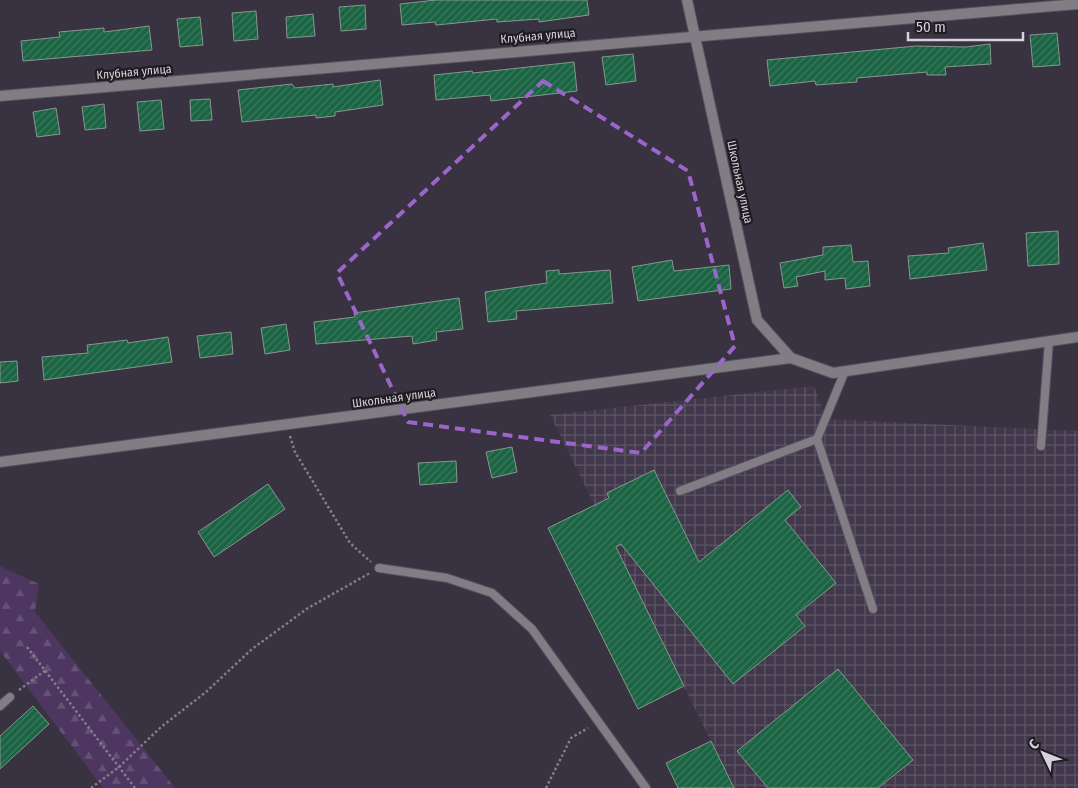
<svg xmlns="http://www.w3.org/2000/svg" width="1078" height="788" font-family="'Fira Sans Condensed',sans-serif">
  <style>
    .industrial { fill: url(#industrial-grid) }
    .forest { fill: url(#forest-firs) }
    .building { fill: url(#building-hatch); stroke: #86988e }
    .lines { fill: none; stroke-linecap: round; stroke-linejoin: round }
    .service-casing { stroke: #554f5c; stroke-width: 10 }
    .minor-casing { stroke: #554f5c; stroke-width: 12 }
    .path { stroke: #847e8a; stroke-width: 2.5; stroke-dasharray: 2.5 2.5; stroke-linecap: butt }
    .service { stroke: #807d84; stroke-width: 8 }
    .minor { stroke: #807d84; stroke-width: 10 }
    .marked { fill: none; stroke: #9b66c9; stroke-width: 4; stroke-dasharray: 10 6; stroke-linejoin: round }
    .labels { text-anchor: middle; stroke-width: 4.5; stroke-linejoin: round; paint-order: stroke }
    .street-label { font-size: 12px; fill: #d6d2db; stroke: #1f1c22 }
  </style>
  <defs>
    <pattern id="industrial-grid" width="8" height="8" patternUnits="userSpaceOnUse" patternTransform="scale(1.25)"><rect width="8" height="8" fill="#42384c"/><path d="M0 4h8M4 0v8" fill="none" stroke="#5d5465"/></pattern>
    <pattern id="forest-firs" width="22" height="20" patternUnits="userSpaceOnUse" patternTransform="scale(1.25)"><rect width="22" height="20" fill="#4d3660"/><path d="M5 1l3.5 6h-7zM16 11l3.5 6h-7z" fill="#665276"/></pattern>
    <pattern id="building-hatch" width="6" height="6" patternUnits="userSpaceOnUse" patternTransform="scale(1.25)"><rect width="6" height="6" fill="#1b6443"/><path d="M-1 1l2-2M0 6l6-6M5 7l2-2" fill="none" stroke="#3b795e"/></pattern>
  </defs>
  <rect width="100%" height="100%" fill="#393240"/>
  <!-- industrial -->
  <polygon class="industrial" points="814,386 826,419 1078,431 1078,788 734,788 550,415"/>
  <!-- forest -->
  <polygon class="forest" points="0,566 39,584 35,612 175,788 103,788 0,651"/>
  <!-- building -->
  <g class="building">
    <polygon points="436,0 587,0 589,15 539,22 539,19 497,22 497,19 436,25 435,22 402,25 400,4"/>
    <polygon points="365,5 366,29 341,31 339,7"/>
    <polygon points="256,11 258,39 234,41 232,13"/>
    <polygon points="313,14 315,36 287,38 286,17"/>
    <polygon points="200,17 203,45 180,47 177,19"/>
    <polygon points="149,26 152,50 23,61 21,41 60,37 59,32 104,28 104,32"/>
    <polygon points="1057,33 1060,65 1033,67 1030,35"/>
    <polygon points="990,44 991,64 945,67 946,75 927,75 927,72 857,78 857,82 816,85 815,81 770,86 767,60 916,46 966,47"/>
    <polygon points="633,54 636,81 606,85 602,57"/>
    <polygon points="574,62 577,91 491,101 490,95 436,100 434,75 472,71 473,73"/>
    <polygon points="380,80 383,105 335,112 335,116 316,118 316,115 242,122 238,90 292,84 295,88 333,84 333,87"/>
    <polygon points="210,99 212,120 191,121 190,100"/>
    <polygon points="161,100 164,129 140,131 137,102"/>
    <polygon points="104,104 106,128 85,130 82,107"/>
    <polygon points="56,108 60,134 37,137 33,112"/>
    <polygon points="1058,231 1059,264 1028,266 1026,233"/>
    <polygon points="983,243 987,270 910,279 908,256 949,253 948,248"/>
    <polygon points="851,245 853,262 868,261 870,286 846,289 845,278 825,280 825,271 796,277 798,286 784,288 780,263 823,255 823,247"/>
    <polygon points="672,260 674,271 729,265 731,289 638,301 632,267"/>
    <polygon points="559,270 559,274 610,270 613,303 516,311 517,319 488,322 485,292 547,283 546,271"/>
    <polygon points="459,298 463,329 436,332 437,340 413,344 412,336 316,344 314,322 355,317 354,313"/>
    <polygon points="286,324 290,350 265,354 261,328"/>
    <polygon points="231,332 233,354 200,358 197,336"/>
    <polygon points="168,337 172,362 44,380 42,357 88,353 87,345 127,340 128,343"/>
    <polygon points="17,361 18,381 0,383 0,362"/>
    <polygon points="512,447 517,472 492,478 486,452"/>
    <polygon points="456,461 457,482 420,485 418,463"/>
    <polygon points="654,470 699,562 788,490 801,507 785,520 836,583 796,615 805,626 733,684 621,544 616,547 684,686 638,709 548,528 609,498 607,493"/>
    <polygon points="268,484 285,509 214,557 198,532"/>
    <polygon points="838,669 913,760 878,788 768,788 737,751"/>
    <polygon points="33,706 49,724 0,769 0,736"/>
    <polygon points="711,741 734,788 678,788 666,763"/>
  </g>
  <g class="lines">
    <!-- service casing -->
    <g class="service-casing">
      <g id="service">
        <polyline points="817,439 873,609"/>
        <polyline points="1041,446 1049,341"/>
        <polyline points="680,491 817,439 845,371"/>
        <polyline points="379,568 447,578 492,593 532,629 646,788"/>
        <polyline points="0,706 10,697"/>
      </g>
    </g>
    <!-- minor casing -->
    <g class="minor-casing">
      <g id="minor">
        <polyline points="687,0 757,320 791,358 833,373 1078,337"/>
        <polyline points="0,96 1078,4"/>
        <polyline points="0,462 791,358"/>
      </g>
    </g>
    <!-- path -->
    <g class="path">
      <polyline points="290,436 295,452 350,543 371,562"/>
      <polyline points="27,647 135,788"/>
      <polyline points="19,690 46,670"/>
      <polyline points="91,788 119,767 161,727 206,692 252,649 308,608 370,573"/>
      <polyline points="546,788 571,738 588,728"/>
    </g>
    <!-- service -->
    <use href="#service" class="service"/>
    <!-- minor -->
    <use href="#minor" class="minor"/>
  </g>
  <!-- marked area -->
  <path class="marked" d="M543,81L688,171L735,346L641,453L408,422L337,273Z"/>
  <g class="labels">
    <!-- street labels -->
    <g class="street-label">
      <text transform="translate(538 36) rotate(-5)" y="4">Клубная улица</text>
      <text transform="translate(134 72) rotate(-5)" y="4">Клубная улица</text>
      <text transform="translate(740 182) rotate(78)" y="4">Школьная улица</text>
      <text transform="translate(394 398) rotate(-8)" y="4">Школьная улица</text>
    </g>
  </g>
  <!-- north arrow -->
  <g transform="translate(1043 753) rotate(313)" stroke="#1f1c22" stroke-width="4" paint-order="stroke">
  <path d="M0-4L9 19L0 12L-9 19Z" fill="#d6d2db"/>
  <text y="-8" font-size="14" font-weight="bold" text-anchor="middle" fill="#d6d2db">С</text>
  </g>
  <!-- scale -->
  <path d="M908 32v8h115v-8" fill="none" stroke="#d6d2db" stroke-width="2.5"/>
  <text x="916" y="32" font-size="15" fill="#d6d2db" stroke="#1f1c22" stroke-width="4" paint-order="stroke">50 m</text>
</svg>
